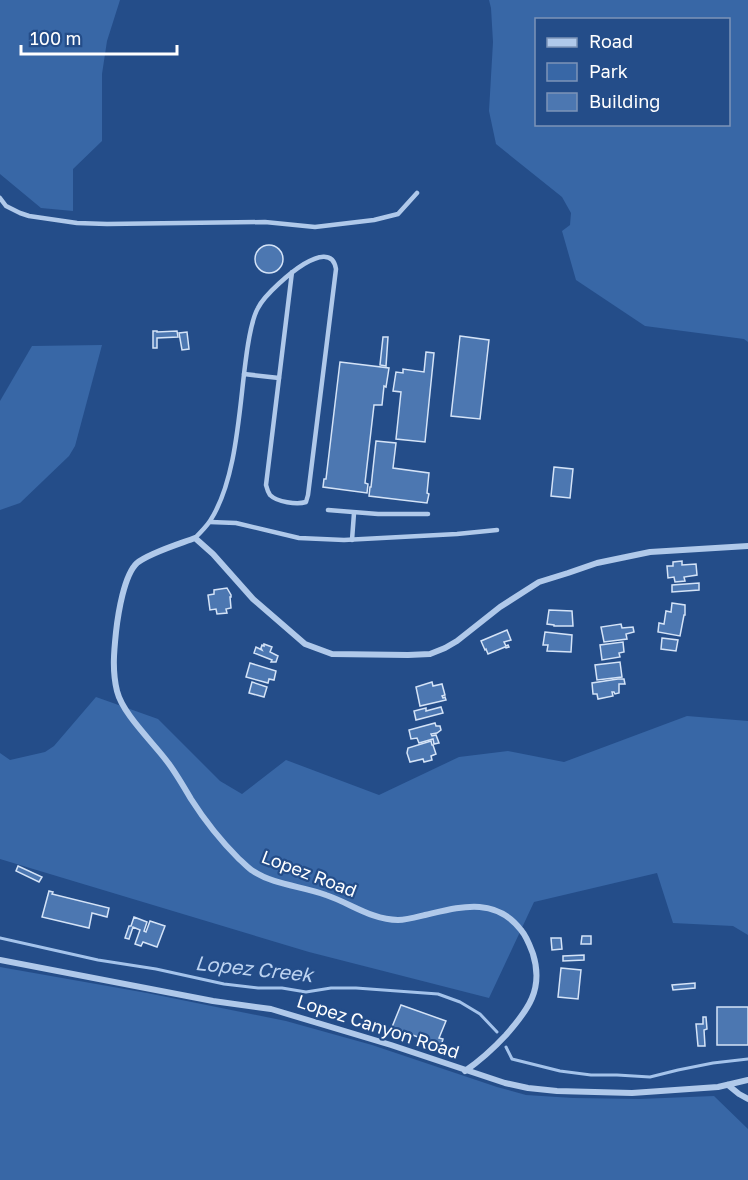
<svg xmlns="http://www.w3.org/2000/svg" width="748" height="1180" font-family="'Golos Text',sans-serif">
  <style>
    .green { fill: #3867a6; fill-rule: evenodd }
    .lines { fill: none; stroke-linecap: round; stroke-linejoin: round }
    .stream { stroke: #a4c3eb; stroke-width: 3 }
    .building { fill: #4c77b1; stroke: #d4e3f7; stroke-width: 1.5 }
    .lane { stroke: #b0c9ea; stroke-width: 4.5 }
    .street { stroke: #b0c9ea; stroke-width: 6 }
    .labels { text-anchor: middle; stroke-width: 4.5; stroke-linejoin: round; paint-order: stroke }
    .street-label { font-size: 18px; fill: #fff; stroke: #244d89 }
    .water-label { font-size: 20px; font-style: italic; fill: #bcd3f1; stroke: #244d89 }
  </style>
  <rect width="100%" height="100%" fill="#244d89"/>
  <!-- green -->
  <g class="green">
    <polygon points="0,0 120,0 107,41 102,74 102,141 73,169 73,211 41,208 0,174"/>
    <path d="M489,0H748V342L744,339L645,326L576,280L562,231L570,225L571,213L562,197L496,144L489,111L493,42L491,8ZM536,20H728V124H536Z"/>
    <polygon points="102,345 75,446 69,456 20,503 0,510 0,401 32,346"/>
    <polygon points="96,697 158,719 220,781 242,794 286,760 379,795 459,757 508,751 564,762 687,716 748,721 748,935 733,926 673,923 657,873 534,902 489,998 309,952 0,859 0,753 10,760 45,752 54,746"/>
    <polygon points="0,967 147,993 286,1021 372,1045 497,1087 526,1095 573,1098 639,1099 714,1096 748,1129 748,1180 0,1180"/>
  </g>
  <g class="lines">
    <!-- stream -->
    <g class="stream">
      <polyline points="0,938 98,960 156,969 224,984 258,988 282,988 306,992 331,988 356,988 438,994 460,1002 480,1014 497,1032"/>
      <polyline points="506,1047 512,1059 560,1071 591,1075 617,1075 650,1077 678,1070 713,1063 748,1059"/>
    </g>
  </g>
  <!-- building -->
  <g class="building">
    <circle cx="269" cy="259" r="14"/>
    <polygon points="153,331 157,331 157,332 177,331 178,337 157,338 157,348 153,348"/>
    <polygon points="187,332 189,349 182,350 179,333"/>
    <polygon points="460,336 489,340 480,419 451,416"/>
    <polygon points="383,337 388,337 386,366 380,365"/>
    <polygon points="426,352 434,353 425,442 396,439 401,392 393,391 396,372 403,373 403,369 424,372"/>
    <polygon points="340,362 389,368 386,387 384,386 382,405 374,405 365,483 368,484 367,493 323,487 324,479 326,479"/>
    <polygon points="376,441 396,443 393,468 429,473 427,493 429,494 427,503 369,496 370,487 371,487"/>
    <polygon points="554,467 573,469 570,498 551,496"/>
    <polygon points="682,561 682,565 696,564 697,575 684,577 685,581 675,582 674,577 668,578 667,566 673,566 673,562"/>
    <polygon points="699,583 699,590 672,592 672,585"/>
    <polygon points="227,588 231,595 231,597 230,597 231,608 226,609 227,613 217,614 216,609 210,610 208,595 214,594 214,590"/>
    <polygon points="672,603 685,605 685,615 684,615 680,636 658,632 659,623 664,624 666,611 671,612"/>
    <polygon points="549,610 572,611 573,626 554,626 554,625 547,624"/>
    <polygon points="621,624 622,628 633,627 634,632 626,634 627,639 604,642 601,627"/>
    <polygon points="507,630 511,640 504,642 506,646 508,645 509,647 506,648 505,647 488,654 486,649 485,650 481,641"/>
    <polygon points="545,632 572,635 571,652 547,651 548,645 543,645"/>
    <polygon points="662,638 678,640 676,651 661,649"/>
    <polygon points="623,642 624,652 619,653 620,657 602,660 600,645"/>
    <polygon points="264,644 272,647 270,652 278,656 276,662 271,662 272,660 254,653 256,647 262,650 261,648 262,645 264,646"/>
    <polygon points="620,662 622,677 597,680 595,665"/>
    <polygon points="250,663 276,671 274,680 269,679 268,683 246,677"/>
    <polygon points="618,679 624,679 625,684 619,684 619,693 615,694 614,692 612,692 613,696 598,699 597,694 593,694 592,683"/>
    <polygon points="252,682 267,687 264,697 249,693"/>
    <polygon points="432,682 433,686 442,684 445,695 442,696 443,698 445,697 446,700 420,706 416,687"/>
    <polygon points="441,707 443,713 416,720 414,711 426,708 426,711"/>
    <polygon points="435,723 436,726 440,726 441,730 437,733 431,734 432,736 436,735 439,743 434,744 433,739 419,743 417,738 411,739 409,730"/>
    <polygon points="431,741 432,745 433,745 436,754 431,756 432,760 424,762 423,759 410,762 407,753 408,748"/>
    <polygon points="18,866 42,877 39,882 16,871"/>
    <polygon points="49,891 53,892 52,894 109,908 107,917 92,913 89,928 42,917"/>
    <polygon points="134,917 147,922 144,931 146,932 150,921 165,926 157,947 143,942 141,946 135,944 140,930 133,927 129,939 125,938 129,926 131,926"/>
    <polygon points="582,936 591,936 591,944 581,944"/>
    <polygon points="551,938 561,938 562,949 552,950"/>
    <polygon points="584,955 584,960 563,961 563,956"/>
    <polygon points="561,968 581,970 578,999 558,997"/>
    <polygon points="695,983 695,988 673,990 672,985"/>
    <polygon points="401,1005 446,1021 439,1038 443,1039 441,1046 392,1027"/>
    <rect x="717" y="1007" width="31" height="38"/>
    <polygon points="703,1017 706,1017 707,1029 704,1030 705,1046 698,1046 696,1024 703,1024"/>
  </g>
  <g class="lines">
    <!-- lane -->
    <g class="lane">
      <polyline points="0,198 6,206 20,213 29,216 77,223 107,224 265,222 315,227 374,220 398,214 417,193"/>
      <polyline points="244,374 279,378"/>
      <polyline points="328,510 378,514 428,514"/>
      <polyline points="210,522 236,523 299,538 344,540 457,534 497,530"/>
      <path d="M195,538C200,533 206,527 210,521C236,481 239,413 245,366C247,350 250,322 258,308C265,294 291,272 304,264C316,257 333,250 336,269L308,495L306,502C297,505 277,502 270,495C268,492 267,489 266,485L292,272"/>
      <polyline points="352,540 354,513"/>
    </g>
    <!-- street -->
    <g class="street">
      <polyline points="0,960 213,1001 271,1009 391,1045 505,1083 528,1088 557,1091 632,1093 718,1087 748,1080"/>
      <path d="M465,1071C481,1060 493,1049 506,1035C528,1010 544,989 533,954C530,946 527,937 521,930C495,896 460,907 425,915C417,917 407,920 398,920C372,920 350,903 326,895C302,886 274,885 253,871C248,868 244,863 239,859C221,841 205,821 191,799C184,787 177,775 169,764C154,743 123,715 117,691C112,671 114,651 116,632C118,614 124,575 137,563C149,553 179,544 195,538L213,554L253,599L305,644L332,654L408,655L430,654L445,648L457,641L500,607L539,582L568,573L597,563L650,552L748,546"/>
      <polyline points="728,1085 739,1094 748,1099"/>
    </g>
  </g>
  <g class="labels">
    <!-- street labels -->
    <g class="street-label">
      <text transform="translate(309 874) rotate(21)" y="6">Lopez Road</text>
      <text transform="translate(378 1027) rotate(18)" y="6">Lopez Canyon Road</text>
    </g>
    <!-- water labels -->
    <g class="water-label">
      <text transform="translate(254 969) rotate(6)" y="7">Lopez Creek</text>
    </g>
  </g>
  <!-- legend -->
  <rect x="535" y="18" width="195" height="108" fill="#244d89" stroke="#7c94b8" stroke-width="1.5"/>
  <rect x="547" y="38" width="30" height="9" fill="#b0c9ea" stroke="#7c94b8" stroke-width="1.5"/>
  <text x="589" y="48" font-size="18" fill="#ffffff">Road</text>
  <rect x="547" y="63" width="30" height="18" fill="#3867a6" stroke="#7c94b8" stroke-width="1.5"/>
  <text x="589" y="78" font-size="18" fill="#ffffff">Park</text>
  <rect x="547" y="93" width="30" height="18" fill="#4c77b1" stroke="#7c94b8" stroke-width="1.5"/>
  <text x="589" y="108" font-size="18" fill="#ffffff">Building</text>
  <!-- scale -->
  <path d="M21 45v9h156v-9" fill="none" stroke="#ffffff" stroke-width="3"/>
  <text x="30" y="45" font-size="18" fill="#ffffff" stroke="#244d89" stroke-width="4.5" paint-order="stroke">100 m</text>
</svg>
